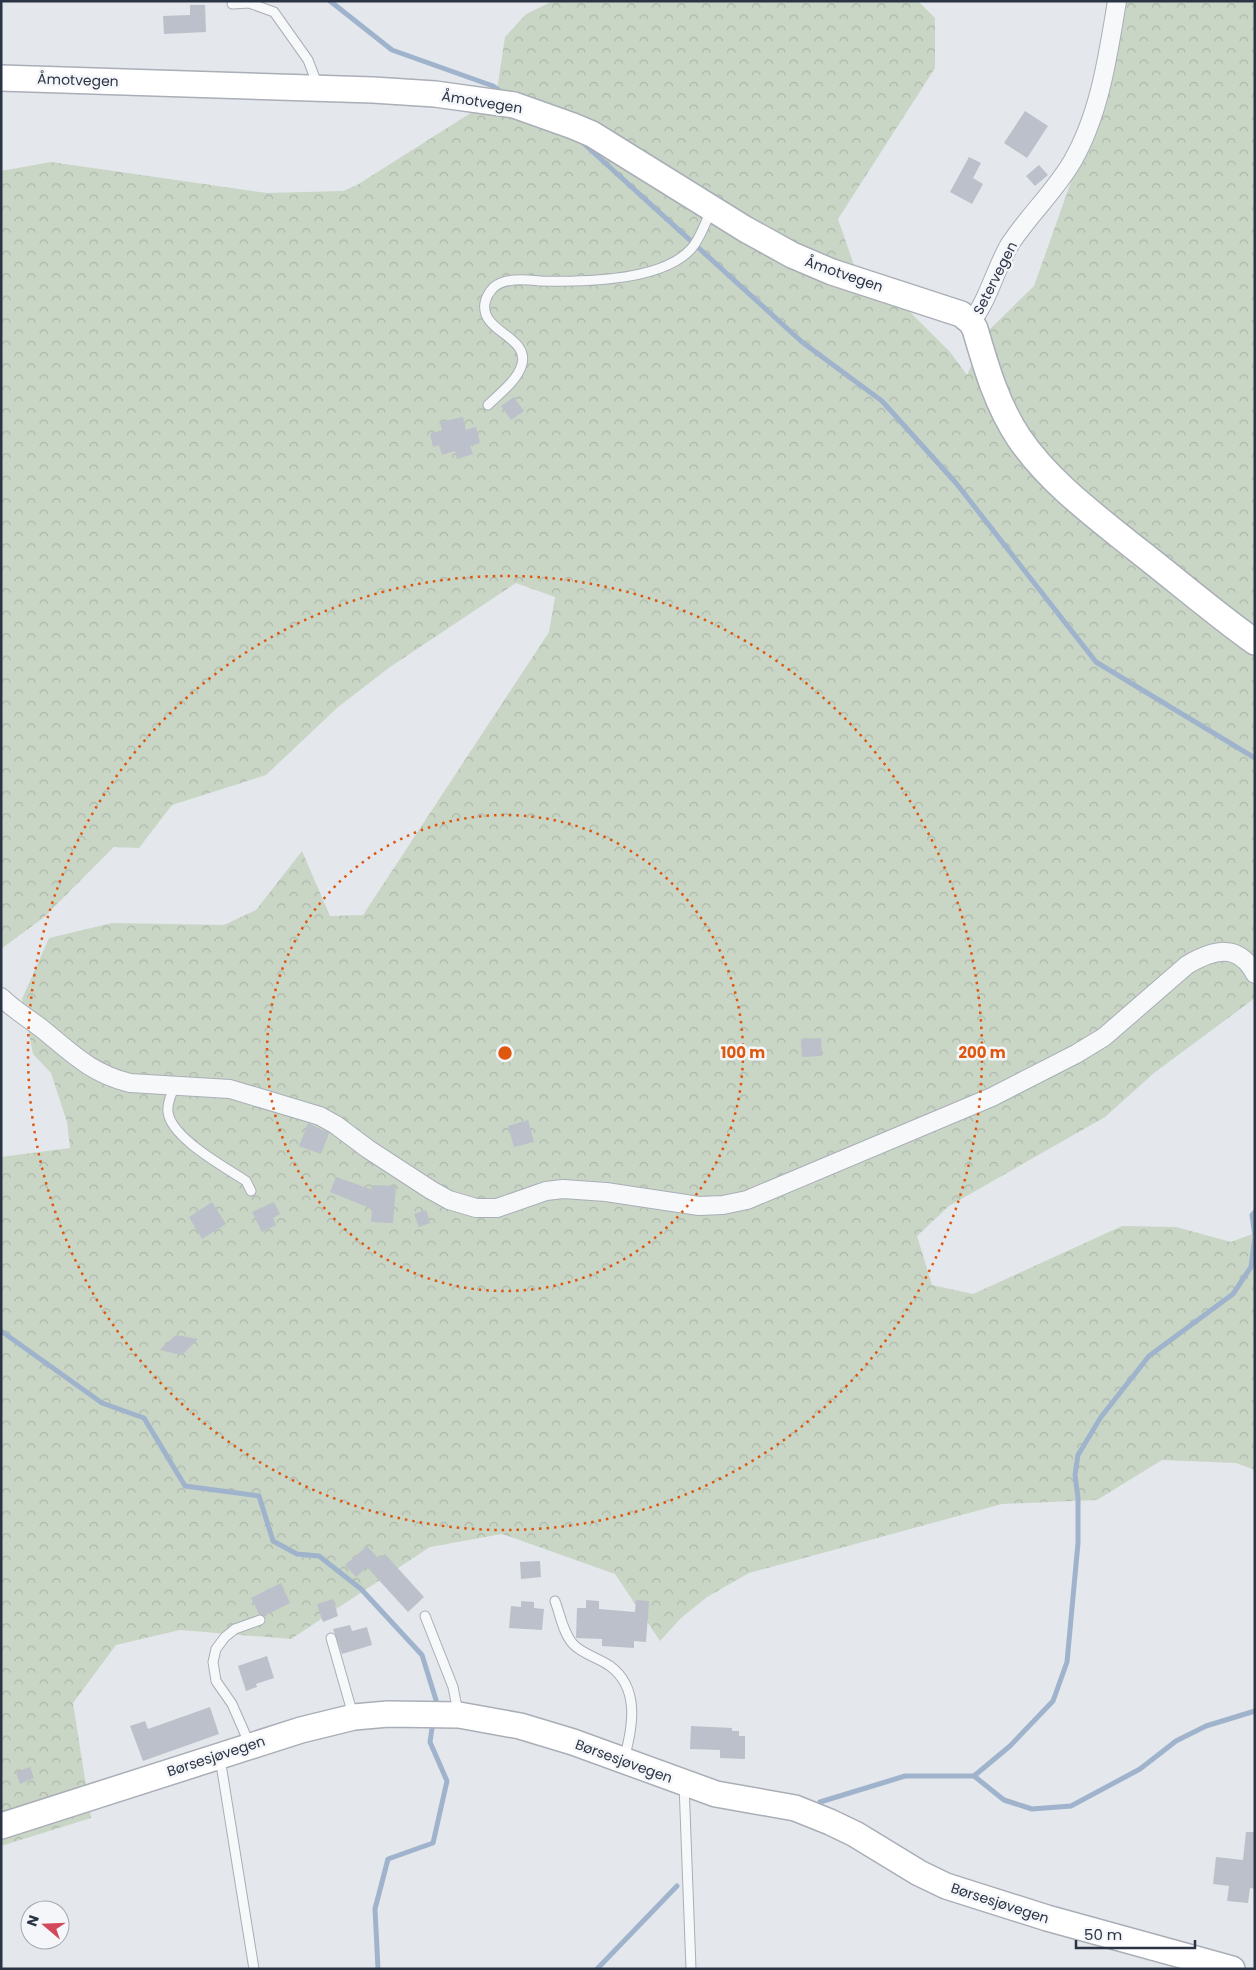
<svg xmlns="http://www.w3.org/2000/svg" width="1256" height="1970" font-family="Poppins,sans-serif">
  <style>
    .forest { fill: url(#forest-crowns) }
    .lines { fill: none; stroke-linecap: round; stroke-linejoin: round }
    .stream { stroke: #9fb4cc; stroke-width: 5 }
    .building { fill: #bbc0ca }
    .lane-casing { stroke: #a9aeb7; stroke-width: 11 }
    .street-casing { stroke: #a9aeb7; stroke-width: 20 }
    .secondary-casing { stroke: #a9aeb7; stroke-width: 28 }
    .lane { stroke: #f7f8fa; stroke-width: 9 }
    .street { stroke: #f7f8fa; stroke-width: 18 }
    .secondary { stroke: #fff; stroke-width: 25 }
    .ring { fill: none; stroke: #df570f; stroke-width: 2.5; stroke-dasharray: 2.5 5 }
    .labels { text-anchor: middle; stroke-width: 5; stroke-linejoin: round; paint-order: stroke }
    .street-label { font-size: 14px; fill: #2b3445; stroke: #f4f6f9 }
    .centre { fill: #df570f; stroke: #f4f6f9; stroke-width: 2.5 }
    .ring-label { font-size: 15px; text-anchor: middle; font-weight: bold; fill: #df570f; stroke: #f4f6f9; stroke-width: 5; stroke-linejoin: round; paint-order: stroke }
  </style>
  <defs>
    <pattern id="forest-crowns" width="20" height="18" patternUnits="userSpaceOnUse" patternTransform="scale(1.25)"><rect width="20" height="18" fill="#c9d6c5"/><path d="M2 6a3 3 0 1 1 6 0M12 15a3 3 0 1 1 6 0" fill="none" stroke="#adb8ab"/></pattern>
  </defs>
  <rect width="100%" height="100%" fill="#e4e7ec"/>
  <!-- forest -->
  <polygon class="forest" points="553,1 918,1 935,18 935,68 838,219 863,291 903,305 950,352 967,375 987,332 1034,286 1117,52 1118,1 1255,1 1255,998 1154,1073 1105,1117 949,1206 917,1236 932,1285 973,1294 1122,1226 1176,1227 1231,1242 1255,1233 1255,1470 1236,1463 1162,1460 1097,1500 1002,1504 749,1573 707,1597 681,1618 660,1641 615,1574 502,1534 430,1547 291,1639 180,1630 116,1645 73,1703 91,1818 1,1846 1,1157 70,1148 67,1122 51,1073 33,1054 22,999 49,938 112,923 224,925 256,910 302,851 330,916 363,915 549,632 555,597 516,583 390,667 338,707 266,775 172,805 139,848 114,847 43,918 1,949 1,171 51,162 267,193 343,191 357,185 496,97 505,37 526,14"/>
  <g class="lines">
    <!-- stream -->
    <g class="stream">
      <polyline points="330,1 392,50 493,86 504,94"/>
      <polyline points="581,141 802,342 882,401 956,483 1096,662 1255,758"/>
      <polyline points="1,1331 102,1403 144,1418 185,1486 259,1496 273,1541 297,1554 319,1556 361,1589 422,1655 436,1700 434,1708"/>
      <polyline points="974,1776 1004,1800 1032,1809 1071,1806 1140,1769 1176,1741 1206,1726 1255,1711"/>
      <polyline points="820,1802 905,1776 974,1776 1010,1746 1053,1701 1067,1662 1078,1543 1078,1498 1075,1475 1078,1455 1101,1417 1149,1356 1233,1294 1251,1267 1255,1237 1252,1215 1255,1212"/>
      <polyline points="378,1969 375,1909 388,1859 433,1843 447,1781 430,1742 433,1721"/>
      <polyline points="597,1969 677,1886"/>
    </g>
  </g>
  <!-- building -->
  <g class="building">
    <polygon points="190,5 205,5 206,32 164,34 163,16 190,15"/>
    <polygon points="1025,111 1048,126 1027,158 1004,143"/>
    <polygon points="969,157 981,163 973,178 983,184 972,204 950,192"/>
    <polygon points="1039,165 1048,175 1035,186 1026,176"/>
    <polygon points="514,397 524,411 511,420 501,406"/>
    <polygon points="463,417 466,430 476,427 480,443 470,446 473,454 457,459 455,451 442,455 439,445 433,447 430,434 442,430 440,422"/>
    <polygon points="821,1038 822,1056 802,1057 801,1039"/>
    <polygon points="528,1120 534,1142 514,1147 508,1126"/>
    <polygon points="308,1123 329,1133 321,1154 299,1146"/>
    <polygon points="336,1177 373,1190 373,1185 396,1186 393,1223 371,1222 372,1209 330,1192"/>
    <polygon points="212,1202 226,1224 202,1239 189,1217"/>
    <polygon points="274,1202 280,1214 273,1218 276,1225 262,1232 252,1212"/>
    <polygon points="426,1210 430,1223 419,1227 414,1214"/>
    <polygon points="176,1335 198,1339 182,1355 160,1350"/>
    <polygon points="367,1546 379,1559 385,1554 424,1597 408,1612 367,1567 356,1577 345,1565"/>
    <polygon points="540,1561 541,1577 521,1579 520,1562"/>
    <polygon points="281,1583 290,1603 264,1616 259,1614 251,1598"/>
    <polygon points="333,1599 338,1616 323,1622 317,1604"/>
    <polygon points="586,1600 599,1601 599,1609 635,1612 636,1600 649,1601 646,1642 634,1641 634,1648 602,1646 602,1639 576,1638 577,1608 586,1608"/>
    <polygon points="521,1601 534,1602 534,1608 544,1609 542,1630 509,1628 511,1606 521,1607"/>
    <polygon points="350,1625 352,1631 367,1627 372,1645 342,1654 333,1629"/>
    <polygon points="267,1656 274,1678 256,1684 257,1687 246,1691 238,1666"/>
    <polygon points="210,1707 219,1734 143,1761 130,1726 145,1721 148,1729"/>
    <polygon points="691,1726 732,1728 732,1731 739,1731 739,1736 745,1736 745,1759 720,1758 720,1750 690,1749"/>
    <polygon points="30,1767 34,1778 20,1784 16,1772"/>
    <polygon points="1246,1832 1255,1832 1255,1889 1250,1888 1248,1903 1227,1901 1229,1886 1213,1884 1216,1857 1243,1860"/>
  </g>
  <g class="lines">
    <!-- lane casing -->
    <g class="lane-casing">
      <g id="lane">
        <polyline points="232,4 249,3 274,12 308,60 318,86"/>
        <path d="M488,405C499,394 518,380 522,364C529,336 480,332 485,303C486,298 490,291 494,287C506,277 528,280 542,281C582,282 662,281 691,249C701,238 705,222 712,209"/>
        <path d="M175,1086C171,1094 167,1104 168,1112C171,1138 225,1167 246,1181L251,1191"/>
        <path d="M555,1601C560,1614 563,1633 573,1644C582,1654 599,1658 610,1666C640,1688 633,1727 624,1759"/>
        <polyline points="425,1616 453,1687 458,1712"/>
        <polyline points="331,1638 353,1715"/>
        <polyline points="250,1745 232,1704 216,1681 213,1662 216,1649 225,1637 235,1629 260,1620"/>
        <polyline points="220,1758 254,1969"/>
        <polyline points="684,1784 691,1969"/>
      </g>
    </g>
    <!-- street casing -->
    <g class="street-casing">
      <g id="street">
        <path d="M971,322C989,299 995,269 1010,244C1029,215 1055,191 1072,162C1100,114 1108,55 1117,1"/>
        <path d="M1,997C13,1009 28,1018 41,1028C72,1053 90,1073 130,1083L230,1089L320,1116L336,1125L368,1149L431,1190L449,1200L476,1208H497L546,1191L563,1189L606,1192L699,1206L723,1205L747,1200L992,1097L1076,1054L1104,1037L1187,965C1213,950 1238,942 1255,974"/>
      </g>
    </g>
    <!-- secondary casing -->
    <g class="secondary-casing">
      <g id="secondary">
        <path d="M1,78L373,90L435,94L514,105L573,126L592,134L745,229L792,255L832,272L961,314L971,322L975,329C986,367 997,405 1019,438C1049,482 1094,515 1135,548C1175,579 1213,612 1255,642"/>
        <polyline points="1,1826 301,1730 354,1717 388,1714 459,1715 520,1726 573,1742 716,1794 795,1808 830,1822 855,1834 919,1873 946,1886 1047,1918 1232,1969"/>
      </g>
    </g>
    <!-- lane -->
    <use href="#lane" class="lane"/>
    <!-- street -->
    <use href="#street" class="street"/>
    <!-- secondary -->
    <use href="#secondary" class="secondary"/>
  </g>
  <!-- distance rings -->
  <g class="ring">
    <circle cx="505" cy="1053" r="238"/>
    <circle cx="505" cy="1053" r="477"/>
  </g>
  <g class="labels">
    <!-- street labels -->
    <g class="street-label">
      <text transform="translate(78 80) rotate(2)" y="5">Åmotvegen</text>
      <text transform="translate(482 102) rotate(9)" y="5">Åmotvegen</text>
      <text transform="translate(844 274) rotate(19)" y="5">Åmotvegen</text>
      <text transform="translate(995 278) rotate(-63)" y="5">Setervegen</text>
      <text transform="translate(216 1756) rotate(-18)" y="5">Børsesjøvegen</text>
      <text transform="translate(624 1761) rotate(20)" y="5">Børsesjøvegen</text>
      <text transform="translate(1000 1903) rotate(18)" y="5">Børsesjøvegen</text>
    </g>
  </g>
  <circle cx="505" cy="1053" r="8" class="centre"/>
  <g class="ring-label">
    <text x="743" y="1058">100 m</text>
    <text x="982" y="1058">200 m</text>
  </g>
  <!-- border -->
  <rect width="1256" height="1970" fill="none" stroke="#2b3445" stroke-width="5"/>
  <!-- north arrow -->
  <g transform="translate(45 1925) rotate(289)"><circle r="24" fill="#f4f6f9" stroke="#a4a8b1"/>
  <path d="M0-4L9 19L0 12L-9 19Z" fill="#d1495b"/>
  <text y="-8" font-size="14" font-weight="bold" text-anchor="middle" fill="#2b3445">N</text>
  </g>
  <!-- scale -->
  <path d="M1076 1940v8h119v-8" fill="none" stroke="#2b3445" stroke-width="2.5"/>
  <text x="1084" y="1940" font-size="15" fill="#2b3445" stroke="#f4f6f9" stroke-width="4" paint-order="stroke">50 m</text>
</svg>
